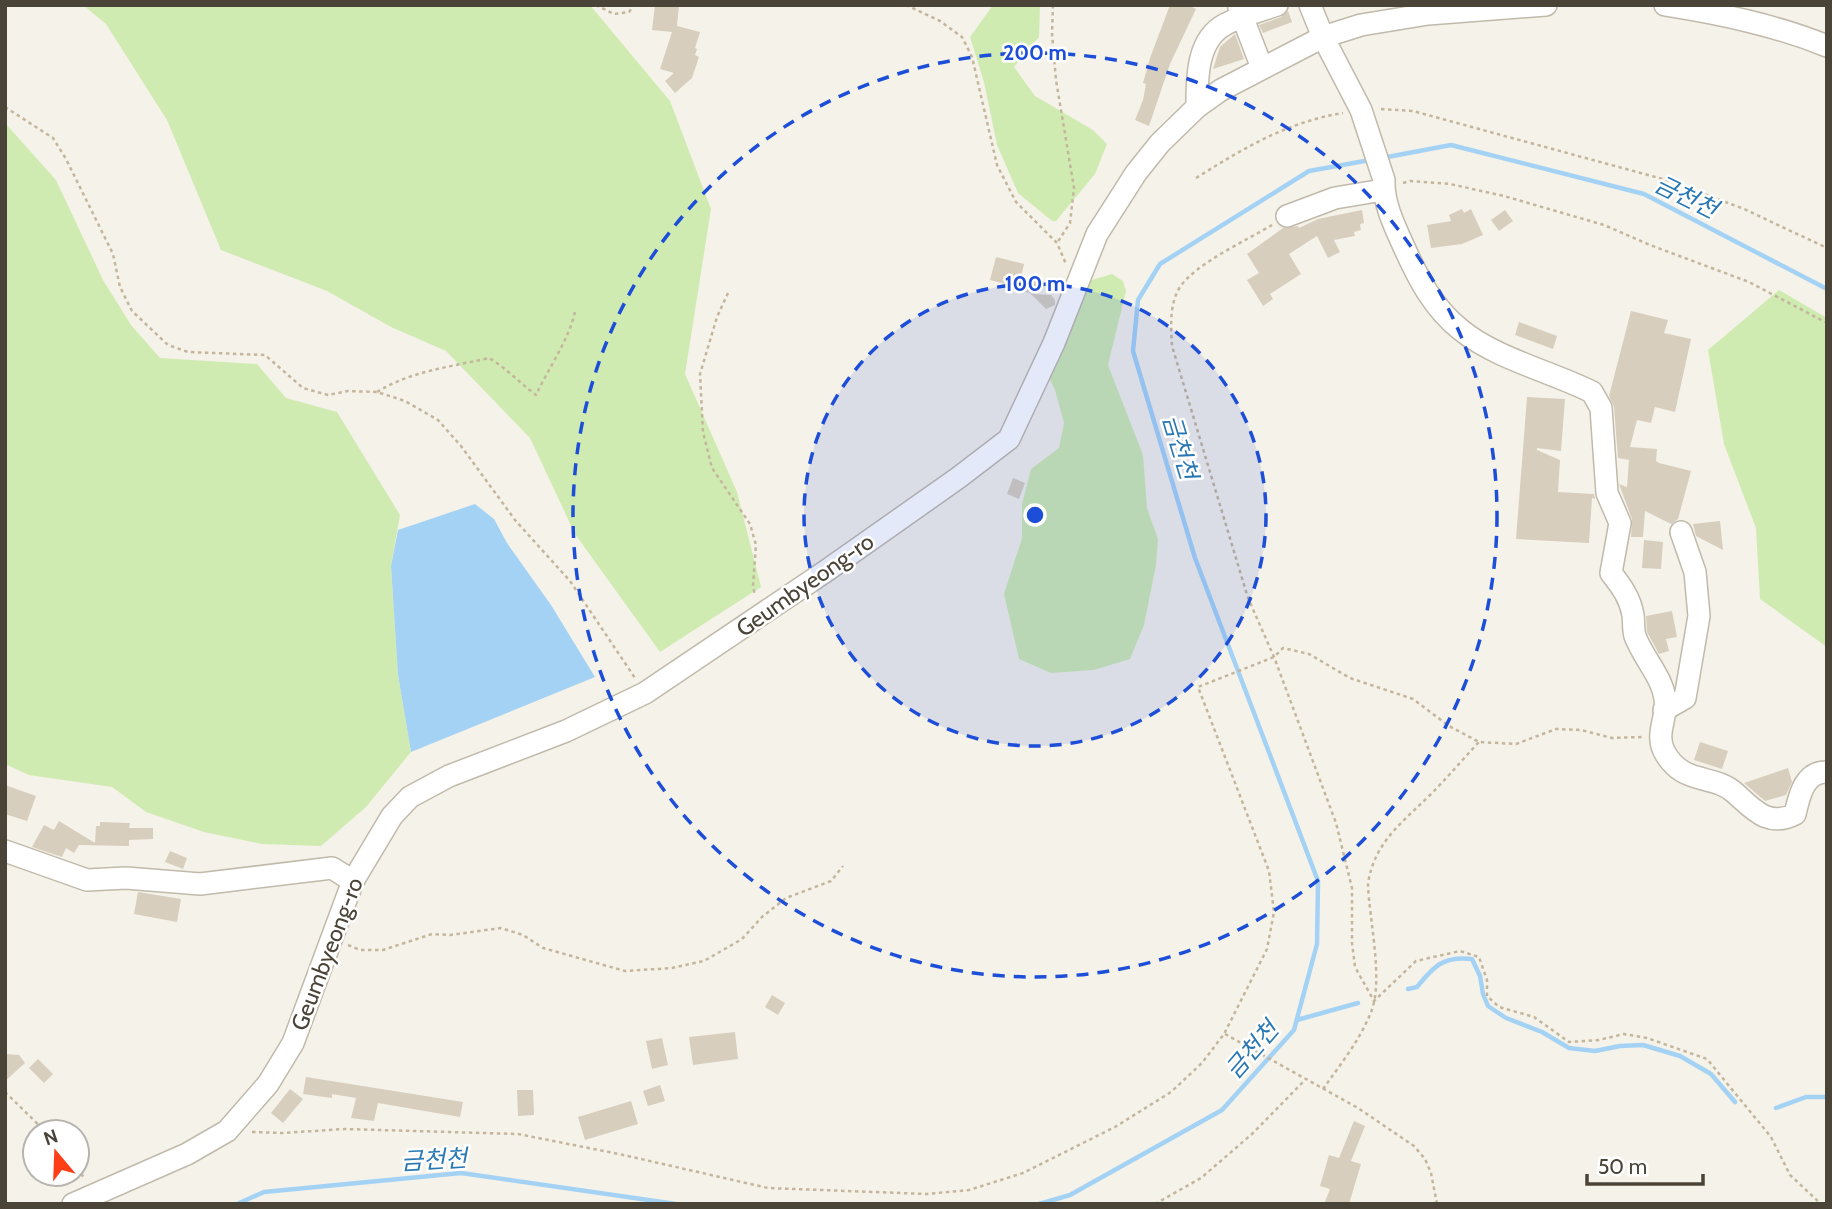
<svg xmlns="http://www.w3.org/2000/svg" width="1832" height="1209" font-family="Cabin,'Noto Sans KR',sans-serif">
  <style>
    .green { fill: #d0ebb1 }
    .water { fill: #a4d2f4 }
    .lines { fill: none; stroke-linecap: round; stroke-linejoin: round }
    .stream { stroke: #a4d2f4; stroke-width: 4.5 }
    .building { fill: #d8cebe }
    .minor-casing { stroke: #c1baab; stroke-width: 24 }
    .path { stroke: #c4b69c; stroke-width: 2.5; stroke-dasharray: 3.5 3.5; stroke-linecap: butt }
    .minor { stroke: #fff; stroke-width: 21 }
    .ring { fill: none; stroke: #1d4ed8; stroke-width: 3.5; stroke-dasharray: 12 9 }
    .labels { text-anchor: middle; stroke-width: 5; stroke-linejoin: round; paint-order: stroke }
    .street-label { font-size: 23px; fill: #4a4337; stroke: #fff }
    .water-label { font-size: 24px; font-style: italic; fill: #2977b3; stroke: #fff }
    .centre { fill: #1d4ed8; stroke: #fff; stroke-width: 3.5 }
    .ring-label { font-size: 21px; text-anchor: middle; font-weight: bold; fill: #1d4ed8; stroke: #fff; stroke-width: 5; stroke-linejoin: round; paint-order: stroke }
  </style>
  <rect width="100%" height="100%" fill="#f5f2e9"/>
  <!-- green -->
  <g class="green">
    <polygon points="83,5 590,5 670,101 711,209 685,374 737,492 761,587 660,652 575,534 530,438 446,351 391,327 327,291 221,250 167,120 106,24"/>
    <polygon points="993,5 1040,5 1039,37 1014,67 1035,96 1093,130 1107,144 1095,174 1056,221 1052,221 1018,193 997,145 984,82 970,37"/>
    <polygon points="5,123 56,180 103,280 131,325 160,358 257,364 286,398 337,412 400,515 391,566 398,675 411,752 366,807 321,846 262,844 204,832 146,812 112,787 29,775 5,764"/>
    <polygon points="1112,274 1123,281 1126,291 1108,365 1143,455 1147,508 1158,539 1156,565 1144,625 1130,659 1094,670 1051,673 1019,659 1004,594 1022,538 1022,504 1031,469 1059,448 1064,423 1055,390 1047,373 1085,282"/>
    <polygon points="1779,290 1827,318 1827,647 1760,599 1756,528 1724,444 1708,350"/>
  </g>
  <!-- water -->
  <polygon class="water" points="475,504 494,519 507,543 551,605 595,677 411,752 398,675 391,566 398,530"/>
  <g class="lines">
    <!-- stream -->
    <g class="stream">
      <polyline points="1382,158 1451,145 1644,194 1827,289"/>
      <path d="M1408,989L1417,987C1434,966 1443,956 1472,959L1480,976L1483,994L1488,1006L1506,1018L1542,1032L1569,1048L1595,1051L1620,1046L1643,1045L1680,1056L1711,1074L1735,1102"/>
      <polyline points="1297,1020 1358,1003"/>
      <polyline points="1776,1108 1806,1097 1827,1097"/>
      <polyline points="237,1204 264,1192 461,1173 676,1204"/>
      <polyline points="1039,1204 1070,1195 1222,1110 1294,1030 1317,944 1318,881 1195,558 1133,351 1138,300 1160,264 1309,171 1370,160"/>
    </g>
  </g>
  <!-- building -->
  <g class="building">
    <polygon points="655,5 679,5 677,26 700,32 695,48 697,49 695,55 699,57 692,78 675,93 665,81 674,73 660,69 672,32 652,30"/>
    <polygon points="1170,5 1188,5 1196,9 1170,64 1149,126 1135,120 1143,100 1146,84 1143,83 1150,58"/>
    <polygon points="1288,11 1292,22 1263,33 1259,25 1281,17"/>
    <polygon points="1235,34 1244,59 1213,69 1220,47"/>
    <polygon points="1462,209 1464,213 1471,209 1483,235 1462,244 1431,248 1427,225 1451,221 1449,215"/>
    <polygon points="1362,210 1364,223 1360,224 1361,230 1354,232 1355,236 1334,240 1340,252 1328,258 1317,236 1289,254 1301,274 1270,294 1273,299 1263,306 1247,280 1259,273 1247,254 1283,228 1298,226 1299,228 1318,219"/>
    <polygon points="1505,210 1513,221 1499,231 1491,220"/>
    <polygon points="996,257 1024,264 1021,277 1038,281 1035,294 1051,295 1055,300 1055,305 1046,309 1030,293 1005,287 1006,284 990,280"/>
    <polygon points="1631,311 1668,320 1664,333 1691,339 1675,412 1655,407 1651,423 1637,420 1630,447 1657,449 1656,461 1659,463 1691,471 1678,519 1671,524 1645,511 1643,537 1631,537 1632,519 1619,484 1627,487 1629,460 1618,458 1614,407 1609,396"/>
    <polygon points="1519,322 1557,336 1553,349 1515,335"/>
    <polygon points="1527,397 1565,399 1561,451 1537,448 1537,450 1560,460 1558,492 1594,494 1595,499 1592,498 1589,543 1516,539"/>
    <polygon points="1013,478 1025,483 1019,499 1007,494"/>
    <polygon points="1720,521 1723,550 1696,536 1693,524"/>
    <polygon points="1644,540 1663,542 1661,569 1642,568"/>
    <polygon points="1672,611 1677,637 1666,639 1669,651 1659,654 1647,632 1646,616"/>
    <polygon points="1700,742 1728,751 1722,769 1694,760"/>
    <polygon points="1788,768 1792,782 1786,795 1765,801 1744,783"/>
    <polygon points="5,785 36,796 27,821 5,814"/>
    <polygon points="59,821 95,843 96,826 100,826 100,822 130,823 129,828 153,828 153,839 129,840 129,846 79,845 74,853 66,848 62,857 32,847 44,825 54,830"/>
    <polygon points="170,851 187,858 183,869 165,862"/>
    <polygon points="138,892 181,899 177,922 134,914"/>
    <polygon points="772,995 785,1003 778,1015 765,1007"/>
    <polygon points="735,1032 738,1059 693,1065 689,1037"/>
    <polygon points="662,1038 668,1065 652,1069 646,1041"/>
    <polygon points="5,1054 19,1055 25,1063 5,1081"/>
    <polygon points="38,1059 53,1074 44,1083 29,1068"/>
    <polygon points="306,1077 463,1102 460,1117 378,1103 374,1121 351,1118 356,1098 332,1094 332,1098 303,1094"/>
    <polygon points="660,1085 665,1101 648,1106 643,1091"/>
    <polygon points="290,1089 303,1099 283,1123 271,1113"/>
    <polygon points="517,1090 533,1090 534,1115 518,1116"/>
    <polygon points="631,1101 638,1124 585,1140 578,1117"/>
    <polygon points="1354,1121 1365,1126 1351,1161 1361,1164 1349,1204 1324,1204 1330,1189 1320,1186 1329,1155 1339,1158"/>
  </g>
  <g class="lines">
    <!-- minor casing -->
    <g class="minor-casing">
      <g id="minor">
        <path d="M1310,5L1323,37L1361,110L1384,180C1383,203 1395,227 1404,247C1418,278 1433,308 1461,330C1495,358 1552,372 1592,392L1601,408L1607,493L1620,523L1611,573C1622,587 1630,598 1633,615C1634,622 1633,630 1635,636C1643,658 1662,676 1665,699C1668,717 1655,733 1664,751C1682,786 1713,773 1735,793C1753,809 1768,828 1795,814C1799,797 1804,771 1827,772"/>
        <path d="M1665,5C1721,14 1775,25 1827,46"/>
        <polyline points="1239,8 1262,68"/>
        <path d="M1197,107C1197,80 1196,39 1226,24C1241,16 1260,11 1277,5"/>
        <polyline points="1287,216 1335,198 1383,190"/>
        <polyline points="1664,710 1685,698 1699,616 1695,572 1681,532"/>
        <polyline points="5,851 87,880 126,878 200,884 332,868 353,881"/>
        <polyline points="73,1204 187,1154 227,1131 268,1084 293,1043 353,881 392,816 410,797 449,776 566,731 645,693 826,571 958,478 1009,439 1054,343 1097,234 1136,173 1160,143 1197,107 1221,90 1323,37 1361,25 1428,14 1546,5"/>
      </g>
    </g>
    <!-- path -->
    <g class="path">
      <polyline points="596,5 614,14 629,12 634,5"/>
      <polyline points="906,5 940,21 962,37 972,57 997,165 1016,202 1057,243 1066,264"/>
      <polyline points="1053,5 1052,34 1056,80 1074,188 1070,223 1057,243"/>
      <polyline points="5,107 53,138 66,159 113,254 120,287 132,311 168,345 188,352 265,355 303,388 328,395 348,391 377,392 405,401 438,420 461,446 515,520 570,581 635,678"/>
      <polyline points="1381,109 1413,111 1670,181 1744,209 1827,248"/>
      <path d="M1196,178C1244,148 1287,122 1343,113"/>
      <polyline points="1403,183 1410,181 1450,184 1504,196 1604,225 1650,245 1749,282 1825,322"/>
      <path d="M1272,225C1247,240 1195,264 1180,287C1169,304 1171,327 1172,346L1248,598L1274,657L1336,823L1352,888V943L1355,967L1374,1001L1416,961L1460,951L1479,957L1487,980V996L1499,1007L1534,1017L1569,1042L1599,1040L1624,1034L1647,1038L1707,1059L1771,1137L1790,1175L1821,1204"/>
      <polyline points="728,293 717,317 700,374 703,432 712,468 750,524 756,545 753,585 755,596"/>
      <path d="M377,392C411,371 450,367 489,358C506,368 520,383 536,395C548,369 570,338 575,311"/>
      <polyline points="348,945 360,950 383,950 432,934 450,935 501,928 523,935 543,948 625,971 672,968 704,961 742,939 762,917 786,898 831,881 843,866"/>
      <polyline points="1225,1034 1358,1108 1414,1146 1425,1159 1431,1173 1437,1204"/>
      <path d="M1323,1089C1340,1065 1360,1040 1371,1012C1384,981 1369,919 1368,884C1374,842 1403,822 1431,794C1448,777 1463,759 1479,742"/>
      <polyline points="5,1092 46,1132"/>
      <polyline points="252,1132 282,1133 345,1129 518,1134 619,1154 768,1188 927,1194 969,1190 1023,1173 1115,1127 1171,1092 1202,1063 1224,1034 1267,949 1274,912 1269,871 1198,687 1274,657 1283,648 1309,654 1350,678 1413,699 1449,726 1479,742 1516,744 1556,729 1581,730 1612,738 1642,737"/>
      <polyline points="77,1168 85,1179"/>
      <polyline points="1155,1204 1201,1178 1252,1134 1305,1080"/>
    </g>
    <!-- minor -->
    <use href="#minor" class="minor"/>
  </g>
  <!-- distance rings -->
  <circle cx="1035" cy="515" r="231" fill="#1d4ed8" fill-opacity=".12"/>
  <g class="ring">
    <circle cx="1035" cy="515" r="231"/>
    <circle cx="1035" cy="515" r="462"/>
  </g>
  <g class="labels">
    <!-- street labels -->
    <g class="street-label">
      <text transform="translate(805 585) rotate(-35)" y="8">Geumbyeong-ro</text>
      <text transform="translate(327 954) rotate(-69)" y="8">Geumbyeong-ro</text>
    </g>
    <!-- water labels -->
    <g class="water-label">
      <text transform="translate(1686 197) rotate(26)" y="8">금천천</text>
      <text transform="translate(1180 447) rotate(73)" y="8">금천천</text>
      <text transform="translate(1252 1050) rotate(-49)" y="8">금천천</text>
      <text transform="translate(434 1160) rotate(-3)" y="8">금천천</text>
    </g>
  </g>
  <circle cx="1035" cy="515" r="10" class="centre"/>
  <g class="ring-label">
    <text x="1035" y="60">200 m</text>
    <text x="1035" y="291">100 m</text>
  </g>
  <!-- border -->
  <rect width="1832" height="1209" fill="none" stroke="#4a4337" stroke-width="14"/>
  <!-- north arrow -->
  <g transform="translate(56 1153) rotate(341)"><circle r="33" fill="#ffffff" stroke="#b7b4af" stroke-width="2"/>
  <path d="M0-5L12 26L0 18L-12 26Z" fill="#ff3d17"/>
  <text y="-10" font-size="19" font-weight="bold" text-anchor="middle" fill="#4a4337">N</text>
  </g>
  <!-- scale -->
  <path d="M1587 1174v10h116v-10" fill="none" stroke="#4a4337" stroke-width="3.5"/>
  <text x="1598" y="1174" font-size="21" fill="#4a4337" stroke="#ffffff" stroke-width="5" paint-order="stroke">50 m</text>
</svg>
